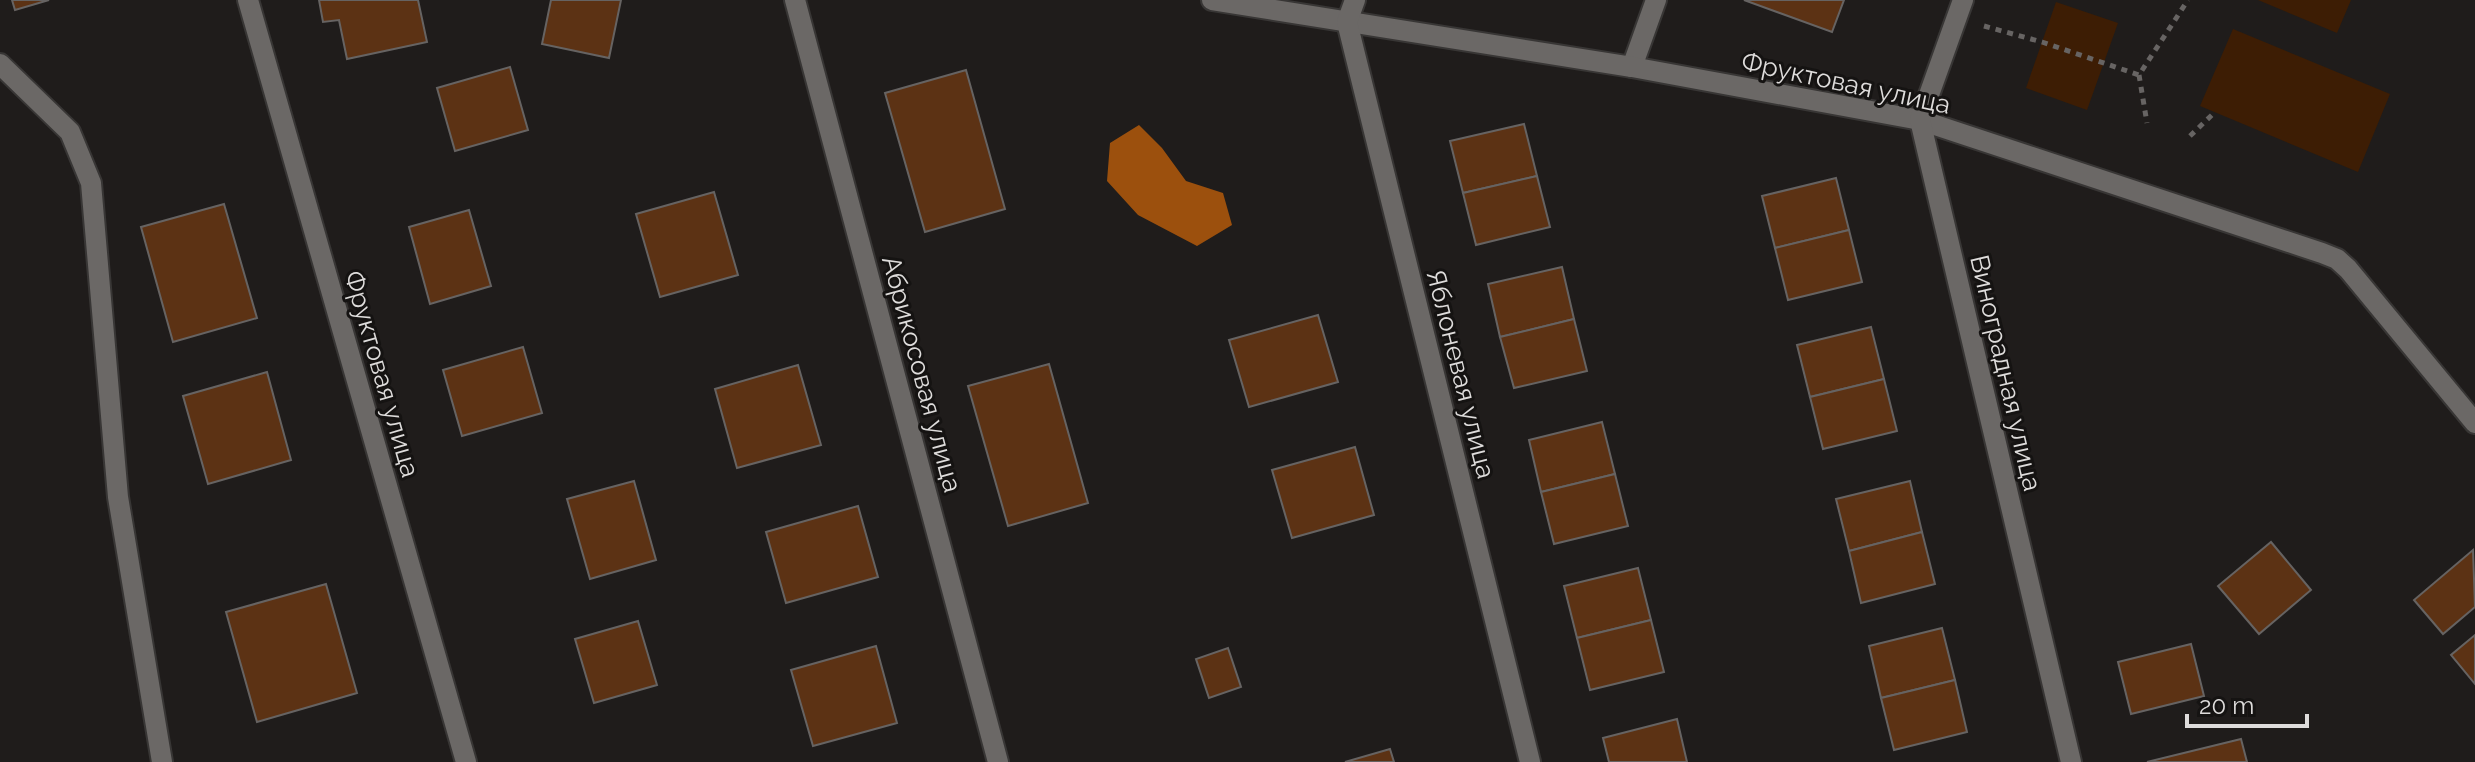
<svg xmlns="http://www.w3.org/2000/svg" width="2475" height="762" font-family="Raleway,sans-serif">
  <style>
    .green { fill: #3d1d04 }
    .water { fill: #9c500d }
    .building { fill: #5c3214; stroke: #666362; stroke-width: 2 }
    .lines { fill: none; stroke-linecap: round; stroke-linejoin: round }
    .service-casing { stroke: #383635; stroke-width: 24 }
    .minor-casing { stroke: #383635; stroke-width: 24 }
    .path { stroke: #676463; stroke-width: 5; stroke-dasharray: 6 6; stroke-linecap: butt }
    .service { stroke: #6b6866; stroke-width: 20 }
    .minor { stroke: #6b6866; stroke-width: 20 }
    .labels { text-anchor: middle; stroke-width: 6; stroke-linejoin: round; paint-order: stroke }
    .street-label { font-size: 26px; fill: #dedcdb; stroke: #151312 }
  </style>
  <rect width="100%" height="100%" fill="#1f1c1b"/>
  <!-- green -->
  <g class="green">
    <polygon points="2258,0 2351,0 2337,33"/>
    <polygon points="2056,2 2118,23 2087,110 2026,88"/>
    <polygon points="2233,29 2390,94 2358,172 2200,106"/>
  </g>
  <!-- water -->
  <polygon class="water" points="1139,125 1162,148 1186,181 1223,193 1232,225 1197,246 1138,215 1107,181 1110,143"/>
  <!-- building -->
  <g class="building">
    <polygon points="12,0 49,0 15,10"/>
    <polygon points="319,0 418,0 427,42 347,59 339,20 323,22"/>
    <polygon points="551,0 621,0 609,58 542,44"/>
    <polygon points="1744,0 1844,0 1832,32"/>
    <polygon points="510,67 528,130 455,151 437,88"/>
    <polygon points="966,70 1005,209 925,232 885,93"/>
    <polygon points="1524,124 1537,176 1463,193 1450,141"/>
    <polygon points="1537,176 1550,227 1476,245 1463,193"/>
    <polygon points="1836,178 1849,230 1775,248 1762,196"/>
    <polygon points="714,192 738,275 660,297 636,214"/>
    <polygon points="224,204 257,318 173,342 141,227"/>
    <polygon points="469,210 491,286 430,304 409,227"/>
    <polygon points="1849,230 1862,282 1788,300 1775,248"/>
    <polygon points="1562,267 1574,319 1500,337 1488,284"/>
    <polygon points="1318,315 1338,382 1249,407 1229,340"/>
    <polygon points="1574,319 1587,371 1514,388 1500,337"/>
    <polygon points="1871,327 1884,379 1810,397 1797,345"/>
    <polygon points="523,347 542,413 462,436 443,370"/>
    <polygon points="1049,364 1088,503 1008,526 968,386"/>
    <polygon points="798,365 821,445 737,468 715,389"/>
    <polygon points="267,372 291,460 208,484 183,396"/>
    <polygon points="1884,379 1897,431 1823,449 1810,397"/>
    <polygon points="1602,422 1615,474 1541,492 1529,440"/>
    <polygon points="1355,447 1374,515 1292,538 1272,470"/>
    <polygon points="1615,474 1628,526 1554,544 1541,492"/>
    <polygon points="634,481 656,560 590,579 567,499"/>
    <polygon points="1910,481 1922,532 1849,551 1836,499"/>
    <polygon points="858,506 878,577 786,603 766,532"/>
    <polygon points="1922,532 1935,584 1861,603 1849,551"/>
    <polygon points="2271,542 2311,590 2259,634 2218,586"/>
    <polygon points="2473,550 2475,607 2443,634 2414,600"/>
    <polygon points="1638,568 1651,620 1577,638 1564,586"/>
    <polygon points="326,584 357,693 257,722 226,612"/>
    <polygon points="1651,620 1664,672 1590,690 1577,638"/>
    <polygon points="638,621 657,685 594,703 575,639"/>
    <polygon points="1942,628 1955,680 1881,698 1869,646"/>
    <polygon points="2475,635 2475,684 2451,655"/>
    <polygon points="2191,644 2204,696 2131,714 2118,662"/>
    <polygon points="876,646 897,723 813,746 791,670"/>
    <polygon points="1228,648 1241,687 1209,698 1196,659"/>
    <polygon points="1955,680 1967,732 1894,750 1881,698"/>
    <polygon points="1677,719 1687,762 1609,762 1603,738"/>
    <polygon points="2241,739 2247,762 2147,762"/>
    <polygon points="1390,749 1394,762 1345,762"/>
  </g>
  <g class="lines">
    <!-- service casing -->
    <g class="service-casing">
      <g id="service">
        <polyline points="0,64 70,132 91,183 118,497 162,762"/>
        <polyline points="1632,67 1656,0"/>
      </g>
    </g>
    <!-- minor casing -->
    <g class="minor-casing">
      <g id="minor">
        <polyline points="248,0 466,762"/>
        <polyline points="795,0 998,762"/>
        <polyline points="1212,0 1632,67 1920,120 2322,253 2337,259 2348,269 2475,423"/>
        <polyline points="1355,0 1347,22 1530,762"/>
        <polyline points="1963,0 1920,120 2071,762"/>
      </g>
    </g>
    <!-- path -->
    <g class="path">
      <polyline points="1984,26 2042,42 2139,75 2188,0"/>
      <polyline points="2139,75 2147,123"/>
      <polyline points="2190,136 2214,113"/>
    </g>
    <!-- service -->
    <use href="#service" class="service"/>
    <!-- minor -->
    <use href="#minor" class="minor"/>
  </g>
  <g class="labels">
    <!-- street labels -->
    <g class="street-label">
      <text transform="translate(1846 83) rotate(12)" y="9">Фруктовая улица</text>
      <text transform="translate(2006 373) rotate(77)" y="9">Виноградная улица</text>
      <text transform="translate(382 374) rotate(74)" y="9">Фруктовая улица</text>
      <text transform="translate(922 374) rotate(75)" y="9">Абрикосовая улица</text>
      <text transform="translate(1461 374) rotate(76)" y="9">Яблоневая улица</text>
    </g>
  </g>
  <!-- scale -->
  <path d="M2187 714v12h120v-12" fill="none" stroke="#dedcdb" stroke-width="4"/>
  <text x="2199" y="714" font-size="24" fill="#dedcdb" stroke="#151312" stroke-width="6" paint-order="stroke">20 m</text>
</svg>
